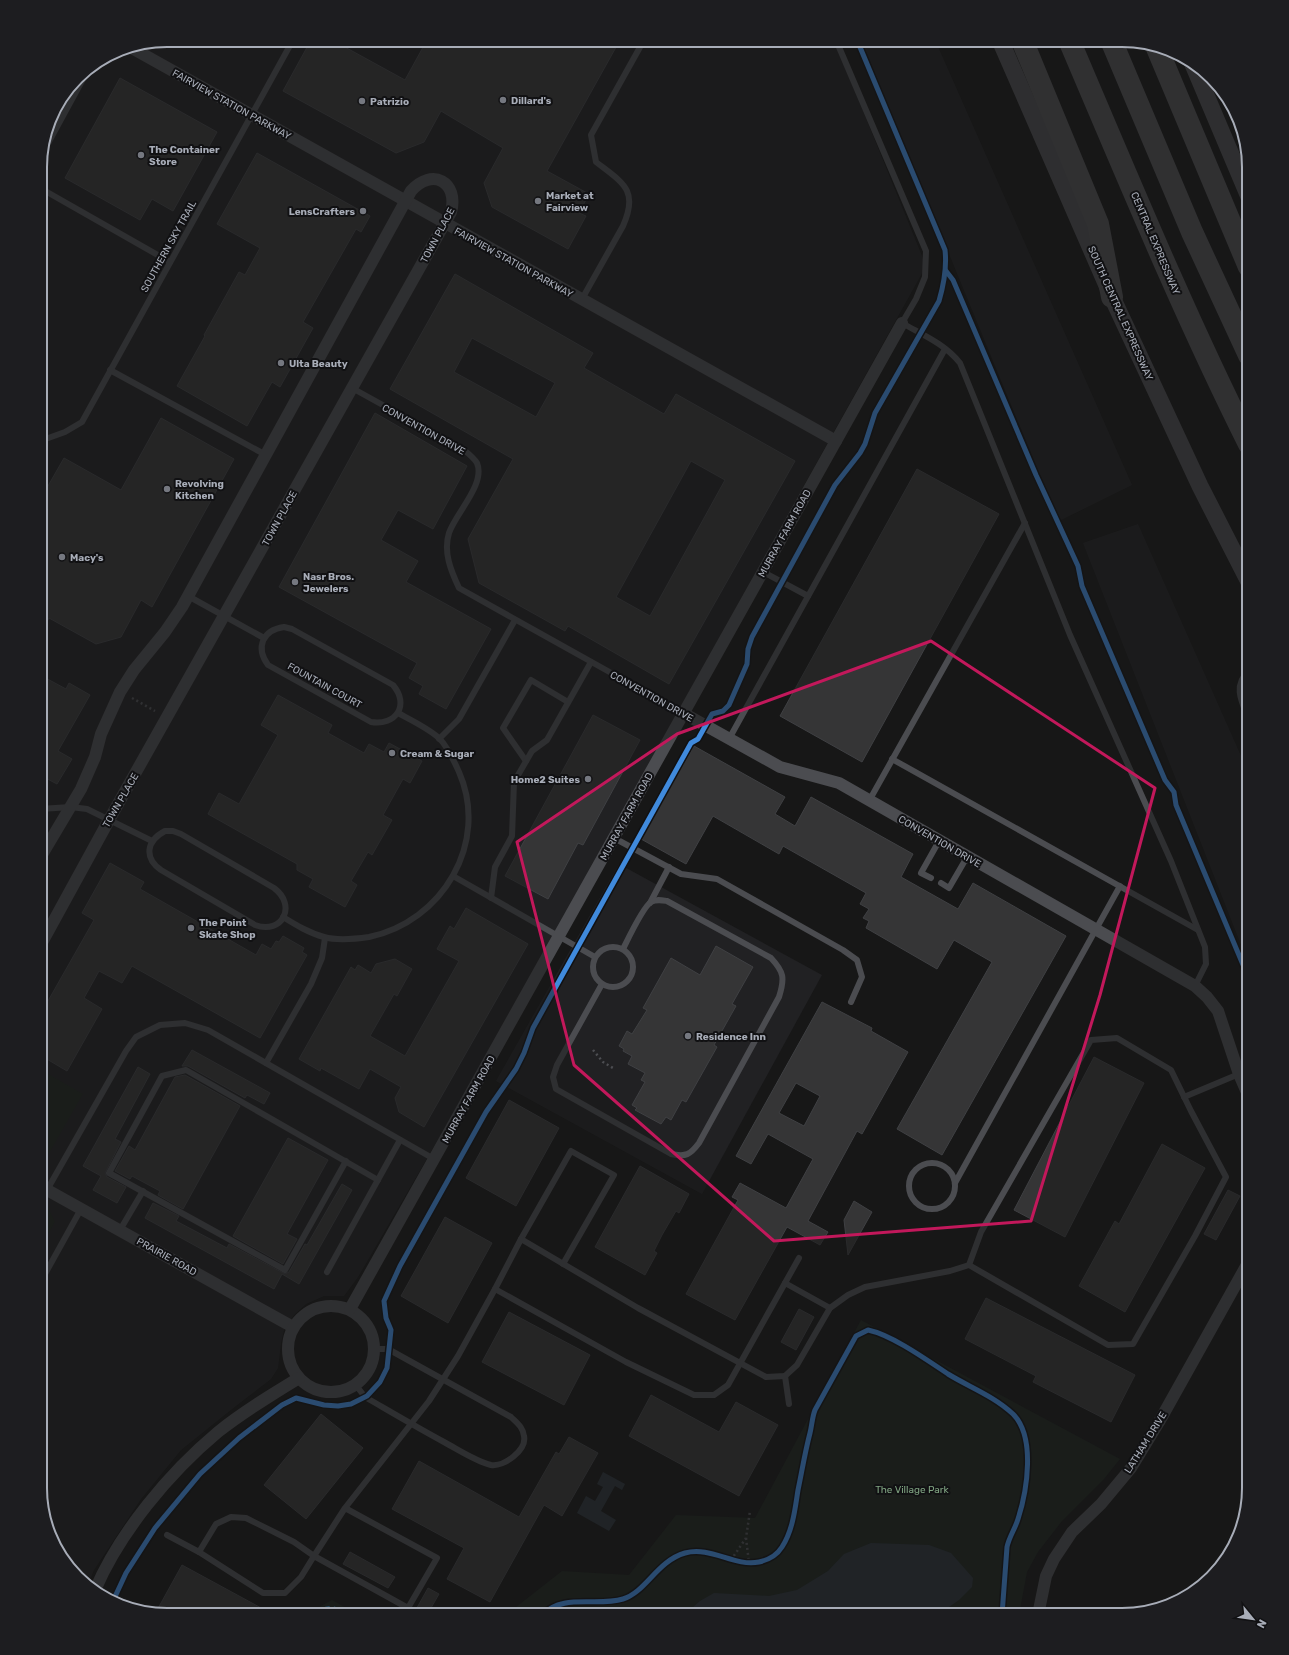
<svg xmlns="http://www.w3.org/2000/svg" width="1289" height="1655" font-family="Rubik,sans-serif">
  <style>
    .built { fill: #212123 }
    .green { fill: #1d241e }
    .water { fill: #2a3239 }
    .building { fill: #353536; stroke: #3f4043; fill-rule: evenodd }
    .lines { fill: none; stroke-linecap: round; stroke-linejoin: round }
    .path { stroke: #4d4e52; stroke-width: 2.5; stroke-dasharray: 2 3; stroke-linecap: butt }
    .lane { stroke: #4b4c50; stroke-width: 6 }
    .street { stroke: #4b4c50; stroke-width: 12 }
    .secondary { stroke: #4a4a4e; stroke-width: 17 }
    .highway { stroke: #4e4e51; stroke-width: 22 }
    .quiet { stroke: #3fa9f5; stroke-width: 4; stroke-dasharray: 8 4; stroke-linecap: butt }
    .cycleway-casing { stroke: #111113; stroke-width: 8 }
    .cycleway { stroke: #408adc; stroke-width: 5 }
    .marked { fill: none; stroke: #c2185b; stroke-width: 3; stroke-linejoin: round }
    .poi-dot { fill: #757880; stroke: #111113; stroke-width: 1.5 }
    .labels { text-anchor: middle; stroke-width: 4; stroke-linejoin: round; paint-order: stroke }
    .poi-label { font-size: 10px; font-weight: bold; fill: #a8adb8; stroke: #111113; text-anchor: start }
    .street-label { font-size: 10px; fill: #a8adb8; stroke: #111113 }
    .park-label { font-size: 10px; fill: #7fa381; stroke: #111113 }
    .rim { fill: none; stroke: #a8adb8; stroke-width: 2 }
  </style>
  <rect width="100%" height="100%" fill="#171717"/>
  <!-- built -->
  <g class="built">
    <polygon points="167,40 834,40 926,266 479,1069 358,1277 344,1296 324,1296 306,1304 294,1315 284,1330 281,1343 278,1368 271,1379 232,1409 181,1450 141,1499 94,1570 88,1584 61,1559 44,1521 40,1488 40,158 53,110 83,72 118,50"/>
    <polygon points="861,40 935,40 1132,485 1059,521"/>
    <polygon points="1138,524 1249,774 1249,965 1083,543"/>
    <polygon points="619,864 822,975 702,1194 496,1081"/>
  </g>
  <!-- green -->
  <g class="green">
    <polygon points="40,1069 83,1094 47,1157 40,1153"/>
    <polygon points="40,1203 48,1207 55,1222 40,1249"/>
    <polygon points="861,1320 1120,1459 1104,1479 1062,1521 1038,1552 1027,1572 1019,1615 487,1615 511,1611 562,1571 629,1575 676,1515 755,1518"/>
    <polygon points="332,1600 359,1615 304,1615"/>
  </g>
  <!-- water -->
  <g class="water">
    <polygon points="603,1472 625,1484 622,1490 615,1486 601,1511 616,1520 609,1531 577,1513 586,1496 595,1501 603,1487 597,1484"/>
    <polygon points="871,1543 929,1545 951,1553 973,1578 972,1587 959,1600 949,1607 905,1615 684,1615 700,1601 714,1593 769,1596 797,1590 828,1571 844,1554"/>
  </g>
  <!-- building -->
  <g class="building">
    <polygon points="311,40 332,40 405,80 427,40 620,40 547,171 589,194 579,213 586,216 568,249 492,207 484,183 503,148 441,111 424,142 396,153 283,91"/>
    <polygon points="120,78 217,132 173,211 152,199 140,220 65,178"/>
    <polygon points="257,153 370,216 361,232 356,229 303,322 313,328 280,387 272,382 247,426 177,386 205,336 204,335 239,272 245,275 260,248 217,224"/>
    <path d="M455,274L593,353L584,368L664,414L676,394L795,461L669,684L568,626L565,631L479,583L468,539L513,459L390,389ZM472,338L555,383L536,417L454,372ZM691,461L725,480L650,616L616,597Z"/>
    <polygon points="375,413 467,466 433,529 398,510 381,540 418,561 406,582 491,629 446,709 419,694 423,686 409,678 417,663 279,587"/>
    <polygon points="161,418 234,459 152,607 141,600 121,637 96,644 49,618 40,634 40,500 64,458 121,490"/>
    <polygon points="917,469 999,514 862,762 780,716"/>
    <polygon points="40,675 66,689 69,683 90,695 58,751 72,759 57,784 40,775"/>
    <polygon points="278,695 332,725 328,733 364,753 369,744 384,752 389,743 422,761 410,783 403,779 383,815 392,820 372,855 368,852 351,881 357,885 345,907 309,887 313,879 297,870 297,864 208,814 219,793 239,804 278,735 261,725"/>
    <polygon points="593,715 640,740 583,845 578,843 548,899 505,876"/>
    <polygon points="694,746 785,797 775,814 795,826 811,797 913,854 901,877 958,909 973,883 1066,936 942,1155 897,1129 992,962 954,940 937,969 866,928 869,921 863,918 869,909 860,904 866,893 783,846 779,854 713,816 686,864 641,839"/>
    <polygon points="110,863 144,882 140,889 256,955 262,944 271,949 276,941 279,942 283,936 304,948 302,952 307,955 260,1038 132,966 122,983 99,971 84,998 102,1009 67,1071 40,1055 40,1015 94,920 82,913"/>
    <polygon points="466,908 528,944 424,1127 399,1112 395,1098 401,1087 370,1069 359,1089 321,1068 320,1071 299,1059 351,967 355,970 358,965 371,973 376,964 395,959 412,969 397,996 394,994 370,1036 405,1056 459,961 437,949 450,926 454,929"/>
    <polygon points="716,946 753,967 732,1004 736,1006 714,1045 717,1047 686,1102 682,1100 671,1120 666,1117 661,1124 635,1110 637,1108 632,1105 645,1082 641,1080 645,1073 628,1064 632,1056 623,1051 624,1049 619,1046 627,1031 632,1034 647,1010 643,1008 671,958 700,975"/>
    <path d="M822,1002L872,1028L871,1031L908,1052L862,1134L857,1131L808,1221L828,1232L820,1245L787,1227L735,1320L686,1294L738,1200L732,1197L740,1183L786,1208L813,1159L768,1134L751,1164L736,1156ZM796,1083L820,1096L804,1126L779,1113Z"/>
    <polygon points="192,1050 270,1093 264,1104 247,1095 245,1098 188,1066 182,1066"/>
    <polygon points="1094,1057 1144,1083 1065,1237 1014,1210"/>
    <polygon points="138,1067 150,1074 115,1139 121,1142 105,1173 107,1177 126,1187 117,1203 93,1190 101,1176 83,1166"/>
    <polygon points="185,1075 240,1106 183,1209 158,1195 160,1191 132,1176 130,1179 115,1171 129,1146 135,1150 175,1077"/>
    <polygon points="509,1100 559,1128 516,1206 466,1178"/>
    <polygon points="288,1138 328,1160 287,1234 297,1239 283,1264 233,1236"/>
    <polygon points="1162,1144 1205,1168 1125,1312 1079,1286 1115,1221 1119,1224"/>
    <polygon points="640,1166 689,1194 679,1213 676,1211 662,1235 654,1251 657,1253 645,1275 595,1247"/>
    <polygon points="342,1184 352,1190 299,1284 282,1274 274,1289 145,1218 153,1203 179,1216 176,1221 227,1248 229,1244 285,1274 289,1272 305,1244 307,1245"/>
    <polygon points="1228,1190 1240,1196 1216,1240 1204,1234"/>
    <polygon points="854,1201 872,1212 848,1255 844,1220"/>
    <polygon points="445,1217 492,1243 448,1323 401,1296"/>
    <polygon points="986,1298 1135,1375 1111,1422 1033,1382 1036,1376 965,1339"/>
    <polygon points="799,1309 814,1317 796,1350 781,1342"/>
    <polygon points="509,1312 590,1355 564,1405 482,1362"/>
    <polygon points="651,1395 719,1432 736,1402 778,1425 739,1496 629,1436"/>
    <polygon points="321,1414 363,1448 306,1519 264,1485"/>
    <polygon points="569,1437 598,1453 562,1516 544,1505 490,1602 447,1579 464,1548 392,1509 419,1461 519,1517 556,1452 559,1454"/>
    <polygon points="350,1552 395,1577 388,1588 343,1564"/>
    <polygon points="182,1565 274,1615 166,1615 156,1612"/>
    <polygon points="428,1588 439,1594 427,1615 413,1615"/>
  </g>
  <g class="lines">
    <!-- path -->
    <g class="path">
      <polyline points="132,698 155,711"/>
      <polyline points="40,985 41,986"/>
      <polyline points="593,1050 603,1062 613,1068"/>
      <polyline points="746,1538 749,1563"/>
      <polyline points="731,1560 746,1538 750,1511"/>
    </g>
    <!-- lane -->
    <g class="lane">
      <path d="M836,40L926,251L925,277L916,299L902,323C923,335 945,344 960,363L1070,635L1171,861L1205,947L1206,964L1195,986"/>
      <polyline points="40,158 89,68"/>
      <polyline points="40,188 170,262"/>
      <path d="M582,299L623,226C639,190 623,183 596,162L591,135L644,40"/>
      <polyline points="110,370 266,455"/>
      <path d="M352,388L464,450C469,454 474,458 477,463C486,484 455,514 449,533C443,552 451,571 459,588L683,713"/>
      <polyline points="40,441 65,432 82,422 293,40"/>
      <polyline points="763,572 808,596"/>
      <polyline points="188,596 264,638"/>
      <path d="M284,627L292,629L393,685C410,705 396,726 371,722L268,665C255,647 263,630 284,627Z"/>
      <path d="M1249,720C1242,703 1232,685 1249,671"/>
      <polyline points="439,739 459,719 515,620"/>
      <polyline points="729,739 945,349"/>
      <polyline points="892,759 1198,930"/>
      <polyline points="526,761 503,728 531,680 568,702"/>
      <polyline points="869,801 1025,523"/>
      <polyline points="40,809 71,807 87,809 152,841"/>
      <path d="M165,831H173L181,834L274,888C297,905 283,935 255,925L161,870C144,858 146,841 165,831Z"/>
      <polyline points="614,838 681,874 717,879 843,950 857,960 862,977 851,1002"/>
      <polyline points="453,876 595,957"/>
      <polyline points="931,878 921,873 939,841"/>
      <polyline points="941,883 949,888 967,857"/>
      <polyline points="491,898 495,867 512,836 514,782 532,751 547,740 591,662"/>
      <polyline points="650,903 669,867"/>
      <path d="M283,917C296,925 309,933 324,937C338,941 355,939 369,937C442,922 490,843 459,772C454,761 448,747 439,738C428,728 411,720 398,713"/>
      <circle cx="613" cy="967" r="20"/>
      <path d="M602,984L557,1065L553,1077L556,1089L671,1154C686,1157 690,1155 699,1143L779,997C785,978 784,972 771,958L667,901C661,900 656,899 651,902C643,907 628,939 623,949"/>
      <polyline points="266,1063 311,984 322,958 325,938"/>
      <polyline points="1184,1097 1239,1074"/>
      <polyline points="346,1161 285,1270 109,1173 162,1076 186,1070 378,1180"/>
      <circle cx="932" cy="1186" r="23"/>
      <polyline points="955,1183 1120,886"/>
      <polyline points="47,1190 126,1051 136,1037 160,1025 185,1023 208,1030 434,1159"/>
      <polyline points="120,1230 143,1191"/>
      <polyline points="521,1239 571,1151 614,1175 563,1264"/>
      <polyline points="327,1272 400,1140"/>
      <polyline points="40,1283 81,1209"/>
      <polyline points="785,1283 799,1258"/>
      <polyline points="495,1289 626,1362 694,1395 714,1395 728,1385 785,1283 830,1308"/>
      <polyline points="785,1376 789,1404"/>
      <path d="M355,1384L365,1397C391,1412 418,1428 444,1442C459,1450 475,1461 491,1465C504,1467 527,1450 524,1436C523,1427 517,1423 511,1417L388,1349H374"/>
      <polyline points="345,1508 437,1558 408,1608 314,1556 345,1508 429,1401 458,1356 495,1289 521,1239 638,1308 766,1377 785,1376 797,1365 830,1308 848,1295 865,1287 950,1271 969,1265 981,1232 1091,1040 1117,1038 1171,1070 1191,1111 1226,1177 1195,1236 1133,1344 1108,1345 969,1265"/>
      <polygon points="231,1517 246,1518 294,1542 314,1556 301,1577 285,1593 263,1593 199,1552 216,1524"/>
      <polyline points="167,1535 199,1552"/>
    </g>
    <!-- street -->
    <g class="street">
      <polyline points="130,47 836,441"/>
      <polyline points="683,713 780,767 839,783 1195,986 1207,997 1218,1011 1239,1074 1249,1097"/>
      <path d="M40,946L109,820L451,212C459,182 432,167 411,191L182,607L165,632L134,670L120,692L101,734L95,757L81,789L40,858"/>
      <polyline points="40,1186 293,1327"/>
      <circle cx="331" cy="1349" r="43"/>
      <polyline points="350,1309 902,323"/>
      <path d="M95,1590C120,1532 169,1473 218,1432C243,1412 271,1395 299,1378"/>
      <polyline points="1038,1615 1046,1576 1054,1559 1072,1532 1101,1504 1131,1468 1159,1422 1249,1261"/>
    </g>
    <!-- secondary -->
    <g class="secondary">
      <polyline points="1000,40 1112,297 1200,486 1249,582"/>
      <polyline points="1192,62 1249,197"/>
    </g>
    <!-- highway -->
    <g class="highway">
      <polyline points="1022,40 1098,224 1112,297"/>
      <path d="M1069,40C1127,176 1183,312 1249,444"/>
      <polyline points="1111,40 1192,232 1249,355"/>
      <polyline points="1157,48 1249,267"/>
    </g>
    <!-- quiet -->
    <path class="quiet" d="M311,1615C327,1606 333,1606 349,1615"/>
    <!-- cycleway casing -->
    <g class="cycleway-casing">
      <g id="cycleway">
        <polyline points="946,271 953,280 1036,475 1078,566 1082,586 1165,780 1174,792 1176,805 1249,979"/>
        <path d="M113,1601L126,1573L155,1528L200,1474L239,1438L282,1405L296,1398L324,1405L338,1406L351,1404L367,1396L380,1382L387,1368L391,1330L386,1318L384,1301L400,1266L486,1112L516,1069L524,1053L533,1028L691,743L698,739L712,714L723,711L729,705L747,664L748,649L752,637L835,485L860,453L865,444L875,413L939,301C944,284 947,268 945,250L857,40"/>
        <path d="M542,1615C563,1593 596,1607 623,1599C646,1592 657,1561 685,1553C711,1546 734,1567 759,1562C768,1560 777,1555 782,1547C793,1530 795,1509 798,1490C802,1471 805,1452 810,1433C812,1425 812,1418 815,1410L856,1336L868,1330C892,1335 927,1360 948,1374C969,1387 994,1396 1013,1414C1036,1437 1027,1491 1018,1519C1015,1529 1009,1537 1007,1547L1002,1615"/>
      </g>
    </g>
    <!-- cycleway -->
    <use href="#cycleway" class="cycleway"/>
  </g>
  <!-- marked area -->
  <path d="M0 0H1289V1655H0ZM931,641L1155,788L1100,995L1031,1221L774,1241L574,1065L517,842L677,734Z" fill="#171717" fill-opacity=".55" fill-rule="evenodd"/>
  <path class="marked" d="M931,641L1155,788L1100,995L1031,1221L774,1241L574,1065L517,842L677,734Z"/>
  <!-- markers -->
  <g class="poi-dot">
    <circle cx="503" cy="100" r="4"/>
    <circle cx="362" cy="101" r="4"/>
    <circle cx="141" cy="155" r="4"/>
    <circle cx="538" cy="201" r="4"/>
    <circle cx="363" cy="211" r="4"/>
    <circle cx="281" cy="363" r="4"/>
    <circle cx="167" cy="489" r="4"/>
    <circle cx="62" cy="557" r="4"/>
    <circle cx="295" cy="582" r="4"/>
    <circle cx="392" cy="753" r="4"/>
    <circle cx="588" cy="779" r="4"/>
    <circle cx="191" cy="928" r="4"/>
    <circle cx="688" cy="1036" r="4"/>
  </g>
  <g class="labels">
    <!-- poi labels -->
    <g class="poi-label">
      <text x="511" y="104">Dillard's</text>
      <text x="370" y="105">Patrizio</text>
      <text x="149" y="153">The Container<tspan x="149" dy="12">Store</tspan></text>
      <text x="546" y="199">Market at<tspan x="546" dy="12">Fairview</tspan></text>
      <text x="355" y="215" text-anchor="end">LensCrafters</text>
      <text x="289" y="367">Ulta Beauty</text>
      <text x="175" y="487">Revolving<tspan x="175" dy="12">Kitchen</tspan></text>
      <text x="70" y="561">Macy's</text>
      <text x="303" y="580">Nasr Bros.<tspan x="303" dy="12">Jewelers</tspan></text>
      <text x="400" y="757">Cream &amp; Sugar</text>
      <text x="580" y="783" text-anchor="end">Home2 Suites</text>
      <text x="199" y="926">The Point<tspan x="199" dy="12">Skate Shop</tspan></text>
      <text x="696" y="1040">Residence Inn</text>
    </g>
    <!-- street labels -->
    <g class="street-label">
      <text transform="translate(232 104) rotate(29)" y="4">FAIRVIEW STATION PARKWAY</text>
      <text transform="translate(437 235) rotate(-62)" y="4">TOWN PLACE</text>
      <text transform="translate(1156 243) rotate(67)" y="4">CENTRAL EXPRESSWAY</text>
      <text transform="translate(168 246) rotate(-61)" y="4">SOUTHERN SKY TRAIL</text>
      <text transform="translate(514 262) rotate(29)" y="4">FAIRVIEW STATION PARKWAY</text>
      <text transform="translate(1121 313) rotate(66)" y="4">SOUTH CENTRAL EXPRESSWAY</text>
      <text transform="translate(424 429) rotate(29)" y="4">CONVENTION DRIVE</text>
      <text transform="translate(279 518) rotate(-61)" y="4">TOWN PLACE</text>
      <text transform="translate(784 533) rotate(-61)" y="4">MURRAY FARM ROAD</text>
      <text transform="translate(325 685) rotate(29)" y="4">FOUNTAIN COURT</text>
      <text transform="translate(652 696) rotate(29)" y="4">CONVENTION DRIVE</text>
      <text transform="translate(120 800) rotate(-60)" y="4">TOWN PLACE</text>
      <text transform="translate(626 816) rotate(-61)" y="4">MURRAY FARM ROAD</text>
      <text transform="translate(940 841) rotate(30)" y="4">CONVENTION DRIVE</text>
      <text transform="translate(468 1099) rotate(-61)" y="4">MURRAY FARM ROAD</text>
      <text transform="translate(167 1256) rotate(29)" y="4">PRAIRIE ROAD</text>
      <text transform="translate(1145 1442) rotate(-58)" y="4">LATHAM DRIVE</text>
    </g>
    <!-- park labels -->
    <g class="park-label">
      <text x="912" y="1493">The Village Park</text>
    </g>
  </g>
  <!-- crop -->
  <path d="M0 0H1289V1655H0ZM167 47H1122A120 120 0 0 1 1242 167V1488A120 120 0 0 1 1122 1608H167A120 120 0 0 1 47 1488V167A120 120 0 0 1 167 47Z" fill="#1d1d20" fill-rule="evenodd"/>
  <path class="rim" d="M167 47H1122A120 120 0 0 1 1242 167V1488A120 120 0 0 1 1122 1608H167A120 120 0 0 1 47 1488V167A120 120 0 0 1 167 47Z"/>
  <!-- north arrow -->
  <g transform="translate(1253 1619) rotate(119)" stroke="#111113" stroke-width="3" paint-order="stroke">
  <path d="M0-3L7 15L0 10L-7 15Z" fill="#a8adb8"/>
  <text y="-6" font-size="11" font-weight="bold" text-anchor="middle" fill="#a8adb8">N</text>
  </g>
</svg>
